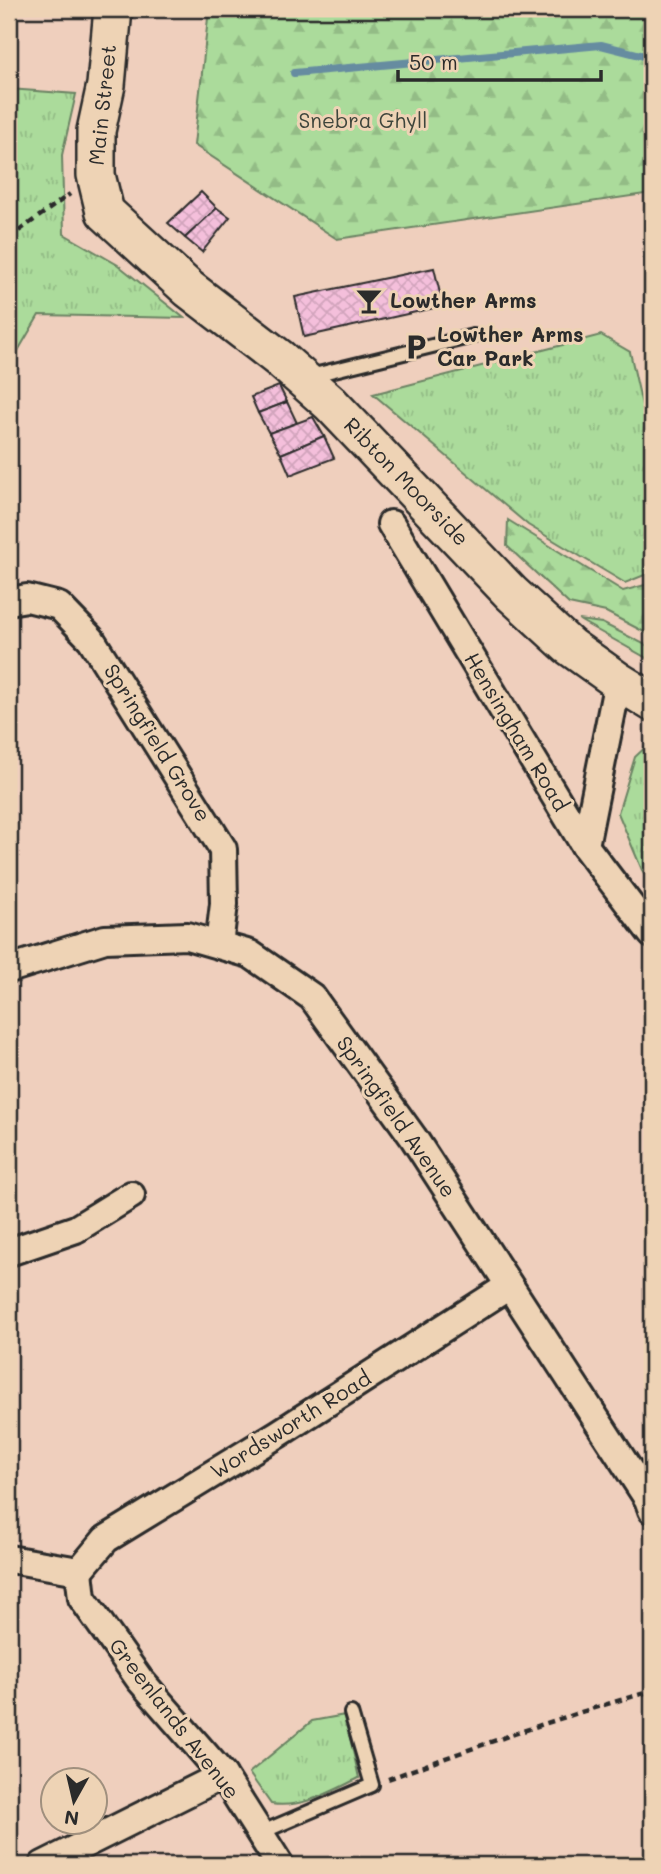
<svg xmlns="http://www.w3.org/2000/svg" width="661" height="1874" font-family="Mali,sans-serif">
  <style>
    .grass { fill: url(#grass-tufts); stroke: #6b8363; stroke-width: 2 }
    .forest { fill: url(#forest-firs); stroke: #6b8363; stroke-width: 2 }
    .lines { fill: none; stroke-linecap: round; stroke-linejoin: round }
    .stream { stroke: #668ca0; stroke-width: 8 }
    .building { fill: url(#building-cross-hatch); stroke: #2b2b2b; stroke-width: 2 }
    .service-casing { stroke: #2b2b2b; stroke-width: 18 }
    .minor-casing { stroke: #2b2b2b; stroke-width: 32 }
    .secondary-casing { stroke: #2b2b2b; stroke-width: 42 }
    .path { stroke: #2b2b2b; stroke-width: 4.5; stroke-dasharray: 7 5; stroke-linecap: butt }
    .service { stroke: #eed3b5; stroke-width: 12 }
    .minor { stroke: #eed3b5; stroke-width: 26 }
    .secondary { stroke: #eed3b5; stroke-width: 37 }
    .labels { text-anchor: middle; stroke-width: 6; stroke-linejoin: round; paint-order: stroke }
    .street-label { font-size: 21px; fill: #2b2b2b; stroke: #eed3b5 }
    .park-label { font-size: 21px; fill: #3e453c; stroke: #eed3b5 }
    .poi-label { font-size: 21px; font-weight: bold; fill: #2b2b2b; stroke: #eed3b5; text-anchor: start }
  </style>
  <defs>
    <pattern id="grass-tufts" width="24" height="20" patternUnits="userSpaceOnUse" patternTransform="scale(1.75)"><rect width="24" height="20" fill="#abdb9b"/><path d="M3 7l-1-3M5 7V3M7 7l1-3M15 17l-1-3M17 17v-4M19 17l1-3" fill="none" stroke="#93bc86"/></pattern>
    <pattern id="forest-firs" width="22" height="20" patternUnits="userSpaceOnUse" patternTransform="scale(1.75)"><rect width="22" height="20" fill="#abdb9b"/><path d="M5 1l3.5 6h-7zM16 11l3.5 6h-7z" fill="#93bc86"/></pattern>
    <pattern id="building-cross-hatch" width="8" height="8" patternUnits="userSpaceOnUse" patternTransform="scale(1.75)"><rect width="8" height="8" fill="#f4bfdb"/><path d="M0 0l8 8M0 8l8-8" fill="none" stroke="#d1a4bc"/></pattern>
  </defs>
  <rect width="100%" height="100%" fill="#efcfbd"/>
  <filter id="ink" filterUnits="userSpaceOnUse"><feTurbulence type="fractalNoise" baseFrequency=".0143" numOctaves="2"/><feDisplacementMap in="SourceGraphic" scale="14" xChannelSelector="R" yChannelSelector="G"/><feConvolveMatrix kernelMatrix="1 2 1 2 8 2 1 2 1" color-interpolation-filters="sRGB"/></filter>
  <g filter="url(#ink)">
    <!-- grass -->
    <g class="grass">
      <polygon points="9,89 76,94 62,155 64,234 118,265 184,318 39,315 9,366"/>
      <polygon points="601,335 630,352 652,449 652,572 625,583 528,525 373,394"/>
      <polygon points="579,620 602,623 652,648 652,661"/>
      <polygon points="652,741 652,884 642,870 618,813 635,757"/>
      <path d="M345,1715L359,1778C332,1791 302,1809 271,1804L249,1773L312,1721Z"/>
    </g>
    <!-- forest -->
    <g class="forest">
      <polygon points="209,9 652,9 652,193 337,239 194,145"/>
      <polygon points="508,520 623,591 652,583 652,636 606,612 569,604 507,546"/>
    </g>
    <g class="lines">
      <!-- stream -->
      <polyline class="stream" points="294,73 601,45 652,58"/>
    </g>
    <!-- building -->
    <g class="building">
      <polygon points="201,192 217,208 185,238 168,223"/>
      <polygon points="217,208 230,217 202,252 185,238"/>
      <polygon points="434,268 443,306 304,337 295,297"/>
      <polygon points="279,386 287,402 258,413 251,397"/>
      <polygon points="287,402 297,423 269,433 258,413"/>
      <polygon points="313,417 324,436 281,454 269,433"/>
      <polygon points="324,436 334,458 290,475 281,454"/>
    </g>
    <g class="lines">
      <!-- service casing -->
      <g class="service-casing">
        <g id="service">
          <polyline points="310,376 473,336"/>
          <polyline points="260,1833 372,1785 351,1713"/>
        </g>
      </g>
      <!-- minor casing -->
      <g class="minor-casing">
        <g id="minor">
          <polyline points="391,524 585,846 652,934"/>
          <polyline points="9,601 27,598 59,606 91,639 223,849 224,904 219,945"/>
          <polyline points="585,846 618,681"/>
          <polyline points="9,969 105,939 187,936 250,954 312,997 413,1137 648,1499 652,1510"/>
          <polyline points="9,1252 76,1229 131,1195"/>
          <polyline points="9,1559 79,1571"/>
          <polyline points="79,1571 106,1539 278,1434 509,1286"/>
          <polyline points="79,1571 82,1598 140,1680 223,1775 280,1865"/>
          <polyline points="43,1865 223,1775"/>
        </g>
      </g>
      <!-- secondary casing -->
      <g class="secondary-casing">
        <polyline id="secondary" points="113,9 106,85 96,131 96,175 105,212 189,289 280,359 330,403 511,593 569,646 618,681 652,702"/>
      </g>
      <!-- path -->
      <g class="path">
        <polyline points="9,238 70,194"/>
        <path d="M388,1779C475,1747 562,1716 652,1691"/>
      </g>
      <!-- service -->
      <use href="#service" class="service"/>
      <!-- minor -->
      <use href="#minor" class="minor"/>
      <!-- secondary -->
      <use href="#secondary" class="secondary"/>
    </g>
  </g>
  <!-- icons -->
  <defs>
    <g id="bar-bare" transform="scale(2.1)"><path d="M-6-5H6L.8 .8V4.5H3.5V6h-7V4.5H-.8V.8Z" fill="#2b2b2b" stroke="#eed3b5" stroke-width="2.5" paint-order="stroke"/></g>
    <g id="parking-bare" transform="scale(2.1)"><path d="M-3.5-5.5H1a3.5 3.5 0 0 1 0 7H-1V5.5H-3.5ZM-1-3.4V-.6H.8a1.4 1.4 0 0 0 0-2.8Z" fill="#2b2b2b" stroke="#eed3b5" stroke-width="2.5" paint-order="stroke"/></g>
  </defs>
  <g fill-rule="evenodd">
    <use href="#bar-bare" x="369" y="301"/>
    <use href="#parking-bare" x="416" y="347"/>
  </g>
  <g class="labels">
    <!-- street labels -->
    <g class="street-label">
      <text transform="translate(103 105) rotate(-84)" y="7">Main Street</text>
      <text transform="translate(406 482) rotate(46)" y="7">Ribton Moorside</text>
      <text transform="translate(516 732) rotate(59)" y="7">Hensingham Road</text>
      <text transform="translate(157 743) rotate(58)" y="7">Springfield Grove</text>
      <text transform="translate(396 1117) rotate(55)" y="7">Springfield Avenue</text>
      <text transform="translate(291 1425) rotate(-32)" y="7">Wordsworth Road</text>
      <text transform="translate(174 1719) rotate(52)" y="7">Greenlands Avenue</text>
    </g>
    <!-- park labels -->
    <g class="park-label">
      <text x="363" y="128">Snebra Ghyll</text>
    </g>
    <!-- poi labels -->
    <g class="poi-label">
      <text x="390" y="308">Lowther Arms</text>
      <text x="437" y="342">Lowther Arms<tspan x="437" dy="24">Car Park</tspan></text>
    </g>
  </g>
  <!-- margin -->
  <rect width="661" height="1874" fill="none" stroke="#eed3b5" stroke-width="35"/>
  <rect x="18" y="18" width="626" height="1839" fill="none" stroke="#2b2b2b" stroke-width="2.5" filter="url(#ink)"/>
  <!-- north arrow -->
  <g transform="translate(74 1801) rotate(188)"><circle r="33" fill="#eed3b5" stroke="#a0907e" stroke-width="2"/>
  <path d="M0-5L12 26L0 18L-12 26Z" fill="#2b2b2b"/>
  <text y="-10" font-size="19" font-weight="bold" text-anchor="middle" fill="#2b2b2b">N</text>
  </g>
  <!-- scale -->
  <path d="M398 70v10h203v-10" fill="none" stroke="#2b2b2b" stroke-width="3.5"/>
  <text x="409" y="70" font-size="21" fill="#2b2b2b" stroke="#eed3b5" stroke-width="5" paint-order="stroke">50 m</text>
</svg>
